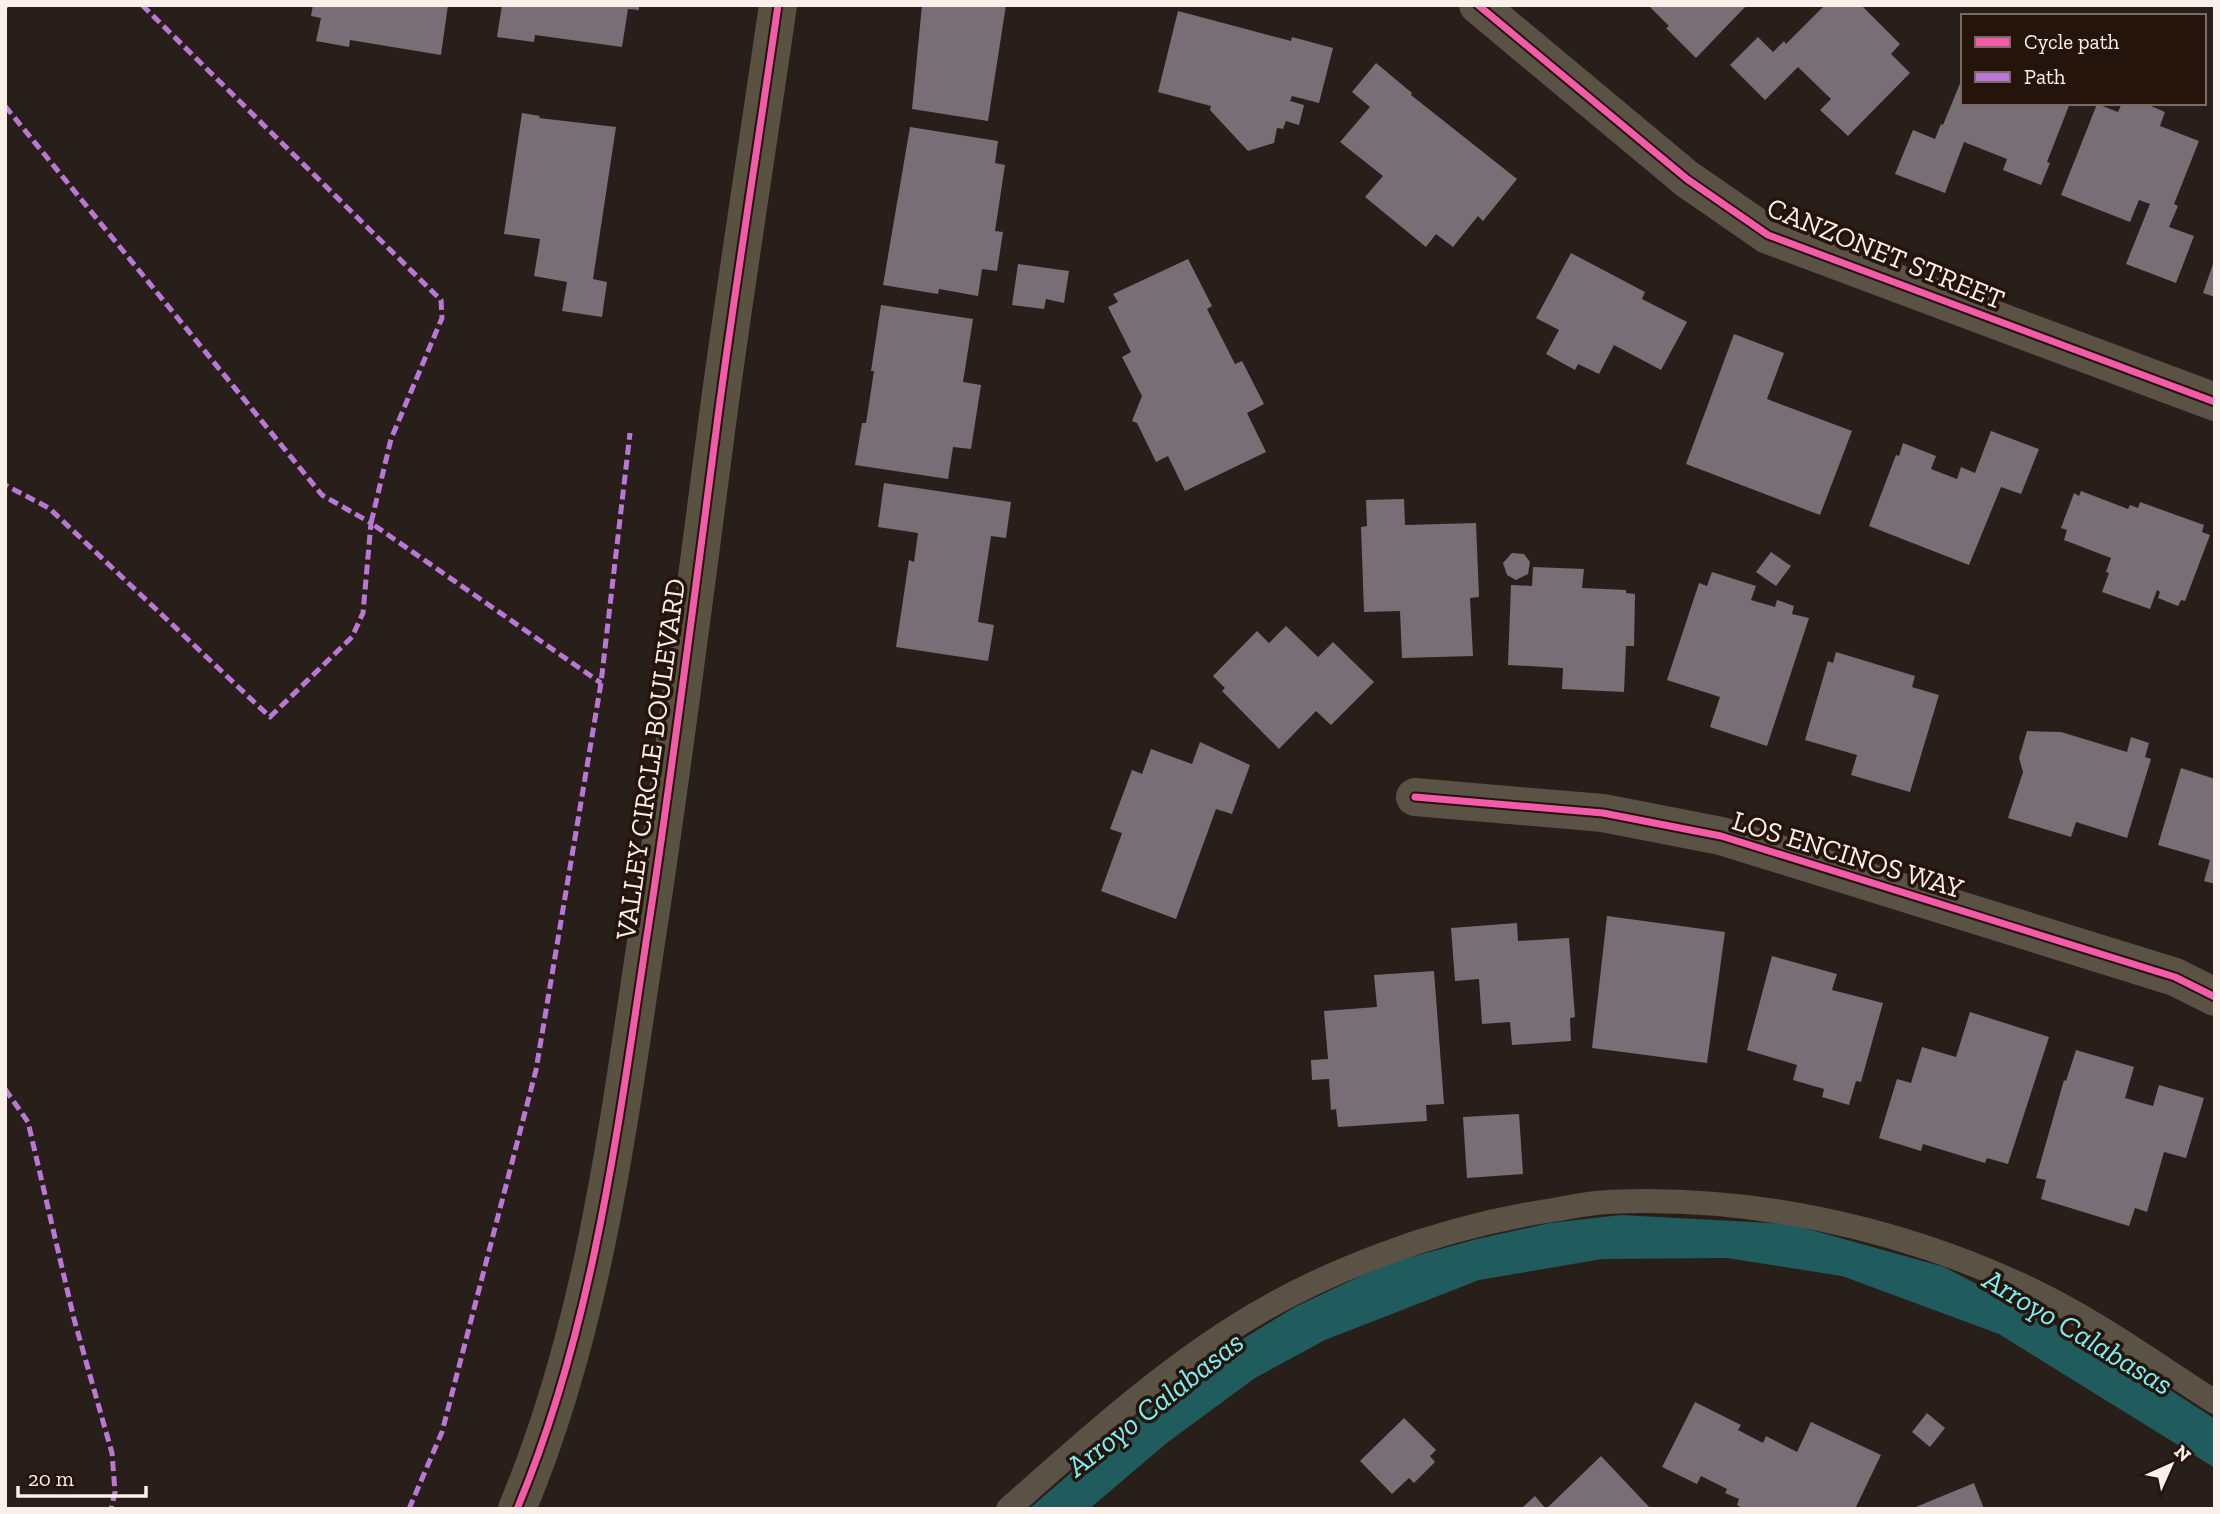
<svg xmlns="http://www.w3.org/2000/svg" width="2220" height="1514" font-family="'Zilla Slab',serif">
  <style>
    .water { fill: #205c5d }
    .building { fill: #786e76 }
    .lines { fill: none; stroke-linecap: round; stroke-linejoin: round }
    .lane { stroke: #595245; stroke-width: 24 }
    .street { stroke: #595245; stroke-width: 38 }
    .secondary { stroke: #595241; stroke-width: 38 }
    .quiet { stroke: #ba77d6; stroke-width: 5; stroke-dasharray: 10 5; stroke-linecap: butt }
    .cycleway-casing { stroke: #24140c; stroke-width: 11 }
    .cycleway { stroke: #f35aa7; stroke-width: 7 }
    .labels { text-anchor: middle; stroke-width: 7; stroke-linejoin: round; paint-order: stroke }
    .street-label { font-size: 28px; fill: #fbefe9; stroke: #24140c }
    .water-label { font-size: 30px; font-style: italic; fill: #76f2f7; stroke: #24140c }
  </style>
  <rect width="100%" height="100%" fill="#281f1b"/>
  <!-- water -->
  <polygon class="water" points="1621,1215 1790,1224 1944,1267 2128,1363 2215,1419 2215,1468 1999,1334 1842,1276 1727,1258 1602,1259 1479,1280 1325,1340 1255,1378 1168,1442 1089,1509 1029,1509 1131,1421 1218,1354 1295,1307 1386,1264 1477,1239 1550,1223"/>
  <!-- building -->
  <g class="building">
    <polygon points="313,5 448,5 441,55 350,40 349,47 316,41 321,18 311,16"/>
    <polygon points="502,5 639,5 639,10 628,9 622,47 535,35 534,42 497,37"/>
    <polygon points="922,5 1006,5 988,121 912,109"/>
    <polygon points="1648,5 1747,5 1696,58 1666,28 1669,26"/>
    <polygon points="1825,5 1841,5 1844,7 1846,5 1861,5 1900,44 1891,54 1910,73 1848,136 1820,110 1831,99 1798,67 1765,100 1730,65 1758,37 1773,52 1784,41 1786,44"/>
    <polygon points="1178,11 1291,41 1292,37 1333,48 1319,103 1292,96 1290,101 1304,105 1299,125 1286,121 1283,129 1277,128 1274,143 1248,151 1210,110 1211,106 1158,92"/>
    <polygon points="1376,63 1412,93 1411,95 1517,179 1483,221 1478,216 1453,247 1436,234 1426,247 1365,197 1383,176 1340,142 1370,107 1352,92"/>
    <polygon points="1963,76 1963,103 2070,103 2047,162 2050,163 2041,185 2003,170 2007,159 1964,142 1945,193 1895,174 1913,130 1935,139 1941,124 1943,125"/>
    <polygon points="2122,103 2144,103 2165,112 2160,126 2199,141 2174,204 2178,206 2169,227 2194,236 2176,283 2126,264 2150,204 2139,200 2130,222 2061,195 2097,104 2118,112"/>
    <polygon points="522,113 540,116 539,118 616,127 593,279 607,282 602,317 562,311 567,282 534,276 540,239 504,234"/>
    <polygon points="910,127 998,141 995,163 1005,165 995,231 1003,232 997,271 982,269 978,296 939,289 938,294 883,285"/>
    <polygon points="1571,253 1645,292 1642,299 1687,322 1661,370 1614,345 1599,374 1578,364 1575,370 1546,354 1559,330 1536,318"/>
    <polygon points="1188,259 1212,306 1207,309 1235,364 1242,361 1264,404 1247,413 1266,452 1185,491 1168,456 1156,462 1137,423 1132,421 1142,396 1122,357 1131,352 1108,307 1118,302 1113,294"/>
    <polygon points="2214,261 2215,261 2215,297 2203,293"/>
    <polygon points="1018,264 1069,271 1064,303 1046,299 1044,309 1012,305"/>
    <polygon points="881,305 973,319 963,382 981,385 971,449 953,447 948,479 855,465 862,423 866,423 874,371 871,371"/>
    <polygon points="1734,334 1784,353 1767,399 1852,431 1820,515 1686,464"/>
    <polygon points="1991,431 2039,449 2021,494 2001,487 1969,565 1869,526 1896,455 1899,456 1903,443 1936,456 1931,469 1957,479 1961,467 1975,473"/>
    <polygon points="884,483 1011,502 1006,538 991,536 978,622 994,625 988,661 896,647 909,560 914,562 918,533 878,527"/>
    <polygon points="2081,491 2128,509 2130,505 2138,508 2140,502 2204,525 2202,532 2210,535 2185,601 2181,600 2178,606 2158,598 2160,592 2157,590 2150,609 2102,592 2109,573 2106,572 2111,558 2064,540 2067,530 2061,528 2074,493 2079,496"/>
    <polygon points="1404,499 1405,525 1476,523 1479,597 1470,598 1473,656 1402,658 1400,611 1364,612 1361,527 1367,526 1366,500"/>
    <polygon points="1771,552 1791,566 1776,586 1756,572"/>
    <polygon points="1512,553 1524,554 1530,562 1528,574 1516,580 1507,575 1503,563"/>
    <polygon points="1533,567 1584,569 1582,588 1626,590 1626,593 1635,594 1634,646 1626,646 1624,692 1562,689 1563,668 1508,665 1511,585 1532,586"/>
    <polygon points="1712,572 1756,586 1751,600 1775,607 1777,600 1794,606 1792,614 1809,618 1767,746 1710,727 1720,697 1667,680 1699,583 1707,586"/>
    <polygon points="1286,626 1318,657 1333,642 1374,682 1331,725 1316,711 1279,749 1222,691 1225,688 1213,676 1257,631 1269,643"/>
    <polygon points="1836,652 1915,676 1912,687 1939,695 1910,792 1851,775 1857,755 1805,740 1828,661 1833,663"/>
    <polygon points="2027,731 2061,732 2127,752 2131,737 2149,743 2145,757 2151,759 2127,838 2076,822 2071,837 2008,818 2023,772 2019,758"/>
    <polygon points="1200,742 1250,765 1232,814 1216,809 1176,919 1101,891 1122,833 1110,829 1132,770 1142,774 1151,749 1192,764"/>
    <polygon points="2181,768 2215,779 2215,884 2204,881 2210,860 2158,845"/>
    <polygon points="1607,916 1725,932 1707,1063 1592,1048"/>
    <polygon points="1517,923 1518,941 1569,938 1575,1017 1570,1018 1571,1041 1512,1045 1510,1022 1482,1024 1479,979 1455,981 1451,928"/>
    <polygon points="1772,956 1837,974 1832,990 1883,1003 1861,1082 1856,1081 1849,1105 1822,1097 1824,1089 1793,1080 1797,1065 1747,1050"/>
    <polygon points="1434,971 1444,1104 1426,1105 1427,1121 1338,1127 1336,1109 1331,1110 1329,1079 1312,1080 1311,1060 1328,1059 1324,1011 1377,1007 1374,975"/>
    <polygon points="1970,1012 2049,1037 2008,1164 1987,1158 1985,1163 1923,1144 1921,1151 1879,1138 1897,1079 1911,1083 1922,1047 1956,1057"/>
    <polygon points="2076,1050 2134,1067 2125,1098 2153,1106 2159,1085 2204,1098 2186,1158 2164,1152 2147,1212 2135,1208 2129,1226 2041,1199 2046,1180 2036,1178 2064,1080 2066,1081"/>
    <polygon points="1519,1114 1523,1174 1467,1178 1463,1117"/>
    <polygon points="1695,1402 1741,1425 1738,1430 1763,1443 1766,1436 1797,1452 1811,1422 1881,1455 1855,1509 1744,1509 1737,1505 1739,1499 1725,1493 1727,1489 1701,1476 1697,1484 1662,1467"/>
    <polygon points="1927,1413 1945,1428 1930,1447 1912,1432"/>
    <polygon points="1404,1418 1436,1450 1430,1456 1435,1462 1414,1483 1409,1478 1392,1494 1360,1461"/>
    <polygon points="1601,1456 1651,1509 1521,1509 1535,1496 1546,1509"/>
    <polygon points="1974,1483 1984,1509 1911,1509"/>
  </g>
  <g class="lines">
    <!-- lane -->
    <path class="lane" d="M1008,1509C1077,1448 1145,1386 1222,1335C1318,1271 1440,1227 1553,1210C1571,1207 1589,1203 1607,1202C1747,1195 1892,1226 2019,1284C2088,1315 2151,1361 2215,1402"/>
    <!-- street -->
    <g class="street">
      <polyline points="1478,5 1687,179 1768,235 2215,402"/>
      <polyline points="1415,797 1603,813 1721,836 2175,977 2215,997"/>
    </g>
    <!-- secondary -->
    <path class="secondary" d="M517,1509C598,1316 620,1108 652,903C677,736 698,568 720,401C738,269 759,137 778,5"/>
    <!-- quiet -->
    <g class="quiet">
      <polyline points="142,5 441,300 442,318 391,439 371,523 601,683"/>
      <polyline points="5,7 7,5"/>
      <polyline points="5,106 322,495 371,523 363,613 352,637 270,717 49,508 5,485"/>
      <polyline points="5,1089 28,1122 74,1319 112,1453 115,1492 111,1509"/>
      <polyline points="409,1509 442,1432 536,1070 601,683 630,433"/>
    </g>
    <!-- cycleway casing -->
    <g class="cycleway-casing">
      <g id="cycleway">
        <polyline points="1478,5 1687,179 1768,235 2215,402"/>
        <polyline points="1415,797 1603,813 1721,836 2175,977 2215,997"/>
        <path d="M517,1509C598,1316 620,1108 652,903C677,736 698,568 720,401C738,269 759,137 778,5"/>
      </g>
    </g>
    <!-- cycleway -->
    <use href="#cycleway" class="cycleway"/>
  </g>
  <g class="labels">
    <!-- street labels -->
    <g class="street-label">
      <text transform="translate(1886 253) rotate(22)" y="10">CANZONET STREET</text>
      <text transform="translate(650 759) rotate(-82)" y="10">VALLEY CIRCLE BOULEVARD</text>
      <text transform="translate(1848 854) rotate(17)" y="10">LOS ENCINOS WAY</text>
    </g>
    <!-- water labels -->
    <g class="water-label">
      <text transform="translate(2078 1332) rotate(31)" y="10">Arroyo Calabasas</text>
      <text transform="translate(1155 1404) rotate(-38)" y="10">Arroyo Calabasas</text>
    </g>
  </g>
  <!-- border -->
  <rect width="2220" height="1514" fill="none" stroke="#fbefe9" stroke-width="14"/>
  <!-- legend -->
  <rect x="1961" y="14" width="245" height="91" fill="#24140c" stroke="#7a6c64" stroke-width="2"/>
  <rect x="1975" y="37" width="35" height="10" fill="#f35aa7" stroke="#7a6c64" stroke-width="2"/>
  <text x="2024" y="49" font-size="21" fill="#fbefe9">Cycle path</text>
  <rect x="1975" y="72" width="35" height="10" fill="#ba77d6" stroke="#7a6c64" stroke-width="2"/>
  <text x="2024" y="84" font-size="21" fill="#fbefe9">Path</text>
  <!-- north arrow -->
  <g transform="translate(2171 1465) rotate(45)" stroke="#24140c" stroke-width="5" paint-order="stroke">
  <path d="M0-5L12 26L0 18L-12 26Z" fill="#fbefe9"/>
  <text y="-10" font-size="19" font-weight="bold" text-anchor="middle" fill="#fbefe9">N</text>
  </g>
  <!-- scale -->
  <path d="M18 1486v10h128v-10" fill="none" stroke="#fbefe9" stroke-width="3.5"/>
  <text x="28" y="1486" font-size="21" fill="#fbefe9" stroke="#24140c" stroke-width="5" paint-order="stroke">20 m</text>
</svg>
